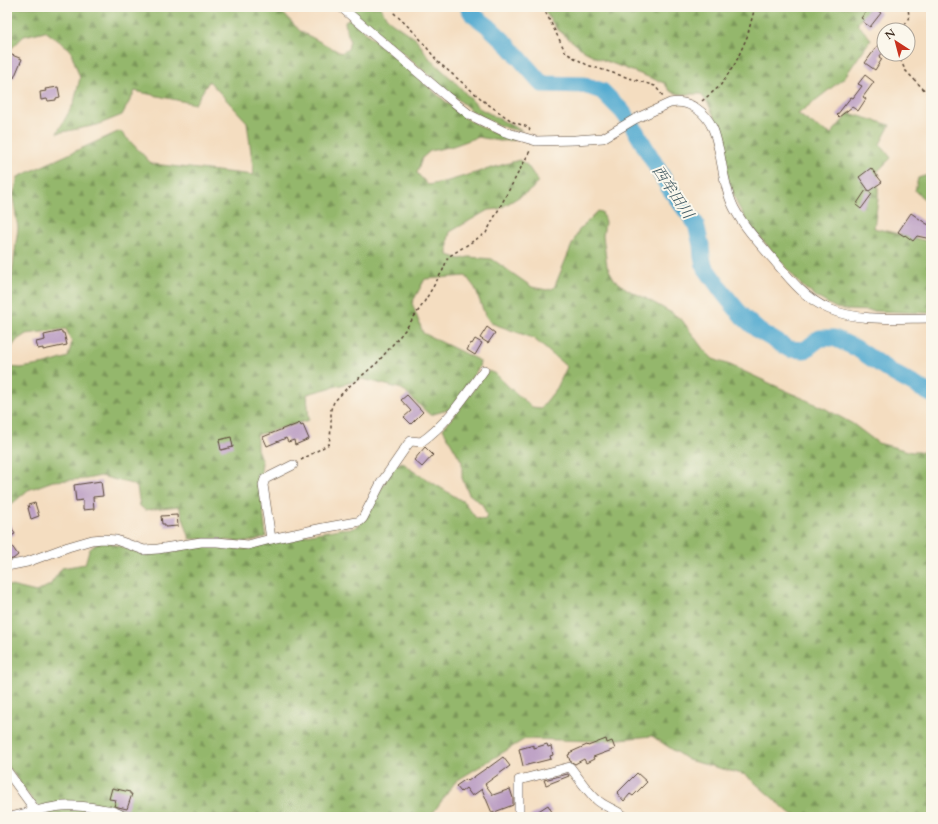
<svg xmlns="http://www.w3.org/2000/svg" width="938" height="824" font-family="Cardo,'Noto Serif JP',serif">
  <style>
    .forest { fill: url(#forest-firs); stroke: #687045 }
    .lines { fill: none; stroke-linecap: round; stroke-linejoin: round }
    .river { stroke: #53aad0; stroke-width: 17 }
    .building { fill: #b99bc2 }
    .minor-casing { stroke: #574536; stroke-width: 10 }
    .path { stroke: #574536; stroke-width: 1.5; stroke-dasharray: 3 3; stroke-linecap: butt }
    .minor { stroke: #fff; stroke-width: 9 }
    .labels { text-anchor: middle; stroke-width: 4; stroke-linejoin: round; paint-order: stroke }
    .water-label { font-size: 15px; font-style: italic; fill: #455d65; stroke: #fbf7ec }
  </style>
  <defs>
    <pattern id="forest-firs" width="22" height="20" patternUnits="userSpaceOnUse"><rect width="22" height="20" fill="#94b76c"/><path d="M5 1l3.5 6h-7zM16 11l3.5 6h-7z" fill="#7a9558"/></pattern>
  </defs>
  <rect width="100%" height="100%" fill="#fbf7ec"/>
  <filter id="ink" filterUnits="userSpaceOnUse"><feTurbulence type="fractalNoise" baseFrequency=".025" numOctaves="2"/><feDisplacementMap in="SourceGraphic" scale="8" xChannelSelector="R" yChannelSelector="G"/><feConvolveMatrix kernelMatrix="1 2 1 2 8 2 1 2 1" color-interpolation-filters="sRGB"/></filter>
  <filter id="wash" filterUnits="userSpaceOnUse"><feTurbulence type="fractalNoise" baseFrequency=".012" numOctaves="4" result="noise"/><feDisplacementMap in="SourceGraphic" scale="16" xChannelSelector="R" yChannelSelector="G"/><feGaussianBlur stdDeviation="0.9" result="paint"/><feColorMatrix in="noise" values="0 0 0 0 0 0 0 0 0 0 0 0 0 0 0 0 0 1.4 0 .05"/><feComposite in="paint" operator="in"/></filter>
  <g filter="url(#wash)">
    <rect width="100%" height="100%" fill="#f4ddc0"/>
    <!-- forest -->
    <g class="forest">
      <polygon points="7,7 277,7 300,31 341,53 348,49 350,40 346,29 345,22 350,19 452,107 467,119 491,132 516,140 500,141 478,137 453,146 430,151 422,158 417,173 428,185 448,181 519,160 527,165 538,181 532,189 499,209 488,210 450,232 448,240 448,255 460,259 469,257 492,259 532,287 547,290 554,288 571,247 579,230 598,211 602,212 605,222 603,236 607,266 614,279 628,290 645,298 672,313 682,320 703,349 713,359 730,365 826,409 853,424 878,443 912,452 931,452 931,817 805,817 791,814 746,775 688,760 652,736 598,741 525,739 456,781 430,817 30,817 41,812 7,765 7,585 36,592 50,585 62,568 85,564 89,550 95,545 103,541 146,554 200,546 246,549 278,540 339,529 354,528 362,523 394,466 402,462 413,471 464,502 476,518 485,520 487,515 482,504 469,494 462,478 462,462 443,429 488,371 496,374 510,388 532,407 541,408 557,388 567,367 533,338 491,323 485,315 475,288 466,276 425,279 412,303 423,333 480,361 479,367 451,409 430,415 402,389 363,379 307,394 309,420 257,435 257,449 262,462 260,482 266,537 247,542 207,539 190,539 179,506 145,510 140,506 137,487 132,484 101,476 86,479 53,481 28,490 7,508 7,399 12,384 7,380 7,367 21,368 46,364 68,357 72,342 66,329 26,334 17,340 11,348 7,346 7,294 10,291 18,228 13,197 18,177 120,131 152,164 254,175 247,122 209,81 195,104 135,91 122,115 97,125 57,133 74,103 80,78 70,49 45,31 24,36 7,53"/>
      <path d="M347,7H380L385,15L391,22L416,39L430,59L456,83L479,108L522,131C503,129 488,120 472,111Z"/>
      <polygon points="542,7 871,7 857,24 871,39 844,78 798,114 815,126 831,134 849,113 890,125 880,144 891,158 878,171 878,199 874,228 931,242 931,313 847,310 836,308 818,298 803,287 747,222 737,204 728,179 726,165 719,128 709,105 701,94 679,94 670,91 664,83 598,58 584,51 556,28"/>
      <polygon points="931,174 931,205 915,191 918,178"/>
    </g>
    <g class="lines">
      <!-- river -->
      <polyline class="river" points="468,7 473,15 488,26 508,45 542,84 584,85 602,91 622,111 631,123 669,188 696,224 701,245 702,257 704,266 724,294 743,317 759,331 789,349 805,350 820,338 834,338 856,348 893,373 931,394"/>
    </g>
    <g id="blocks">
      <!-- building -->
      <g class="building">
        <polygon points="870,7 880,7 877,10 881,13 870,27 863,22 864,20 861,18"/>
        <polygon points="878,45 884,50 884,51 879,57 882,59 875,70 865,63"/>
        <polygon points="7,53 22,59 14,78 7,75"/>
        <polygon points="865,75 874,82 863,97 866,99 858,111 852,107 839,117 837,115 851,97 853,98 862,86 858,84"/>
        <polygon points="58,87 60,97 56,98 56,100 48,101 47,99 41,100 40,92 46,91 45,89"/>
        <polygon points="871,168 882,182 869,191 859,177"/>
        <polygon points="866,190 872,194 861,209 856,205"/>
        <polygon points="911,213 927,224 931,225 931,239 917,236 913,241 905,235 904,236 898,232"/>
        <polygon points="487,327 495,333 488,343 480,338"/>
        <polygon points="62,331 62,333 64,333 67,345 43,350 43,348 38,349 36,342 45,340 44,335"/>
        <polygon points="475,339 482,343 475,355 467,350 471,343 472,344"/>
        <polygon points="407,395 423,412 411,424 404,417 411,411 401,400"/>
        <polygon points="300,423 301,426 303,425 309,439 295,445 294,440 288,442 286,438 267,446 263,437 290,426 290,427"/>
        <polygon points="231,437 233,447 221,450 219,440"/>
        <polygon points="425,447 433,455 422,467 414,460"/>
        <polygon points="101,481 103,496 93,497 94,509 83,510 83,500 76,501 74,485"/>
        <polygon points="35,503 39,516 31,519 28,508 29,508 28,505"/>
        <polygon points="177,515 178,526 165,527 165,524 162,524 161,516"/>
        <polygon points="7,519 15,534 7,538"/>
        <polygon points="7,539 18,555 13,559 7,560"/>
        <polygon points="606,739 607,743 612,741 615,749 593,757 594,759 586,763 584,759 575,764 570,761 568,755 570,754 569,753 587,745 588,746"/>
        <polygon points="547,744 548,747 551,746 553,755 550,756 551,759 523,766 519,749 534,745 534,748"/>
        <polygon points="503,757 510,766 485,784 493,795 510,789 513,798 513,805 492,813 482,789 472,796 466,788 461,792 456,786 466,779 468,781 488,767 488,768"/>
        <polygon points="637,773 647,782 633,796 630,794 624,801 617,793"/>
        <polygon points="568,774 569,776 546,785 544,780"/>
        <polygon points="112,788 130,792 130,794 132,794 127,809 114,806 116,800 109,799"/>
        <polygon points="548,805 552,812 548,814 550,817 529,817"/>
      </g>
    </g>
  </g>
  <g filter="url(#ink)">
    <use href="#blocks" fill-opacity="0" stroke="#574536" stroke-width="1"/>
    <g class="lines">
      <!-- minor casing -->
      <g class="minor-casing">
        <g id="minor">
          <path d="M341,7L446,96L470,115L505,132L536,141L575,140L603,138L635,119L670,103C689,99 706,112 713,129C716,136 717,143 719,150C723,169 725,190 734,208C744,227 759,243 773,259C789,278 805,299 829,309C859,322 898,318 931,318"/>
          <polyline points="271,539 263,485 265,479 293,465"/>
          <path d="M7,566L27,562L68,547L92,540L103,539L116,540L144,550L158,549L201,542H217L248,545L271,539L323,528L356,522L360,521L363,518L381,483L408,444L411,441L421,442C447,424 465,396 484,370"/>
          <polyline points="7,771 36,811"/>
          <path d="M11,817C27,813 48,807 63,806C76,805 89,807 101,809C109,810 118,812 124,817"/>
          <path d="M519,817V780L570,767C578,777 586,790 596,799C604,807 616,809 625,817"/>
        </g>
      </g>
      <!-- path -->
      <g class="path">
        <polyline points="392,7 394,13 417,35 438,62 485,102 513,122 528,127 530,130"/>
        <polyline points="543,7 566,53 587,65 655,86 663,96"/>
        <polyline points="902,30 909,17 908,7"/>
        <polyline points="898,54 905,70 931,97"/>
        <polyline points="702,101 720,86 735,64 747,37 755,7"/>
        <polyline points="301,460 329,444 331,429 331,409 334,402 346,389 377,363 405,330 423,304 443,270 448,257 486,233 531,149"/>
      </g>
      <!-- minor -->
      <use href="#minor" class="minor"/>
    </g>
  </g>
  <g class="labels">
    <!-- water labels -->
    <g class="water-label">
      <text transform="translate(673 192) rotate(56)" y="5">西牟田川</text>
    </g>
  </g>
  <!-- margin -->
  <rect width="938" height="824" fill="none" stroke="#fbf7ec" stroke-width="24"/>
  <!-- north arrow -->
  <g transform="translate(896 42) rotate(324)"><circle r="19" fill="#fbf7ec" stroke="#aea59a"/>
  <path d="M0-3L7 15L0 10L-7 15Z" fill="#c8321e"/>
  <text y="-6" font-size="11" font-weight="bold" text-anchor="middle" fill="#3b2a1e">N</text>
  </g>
</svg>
